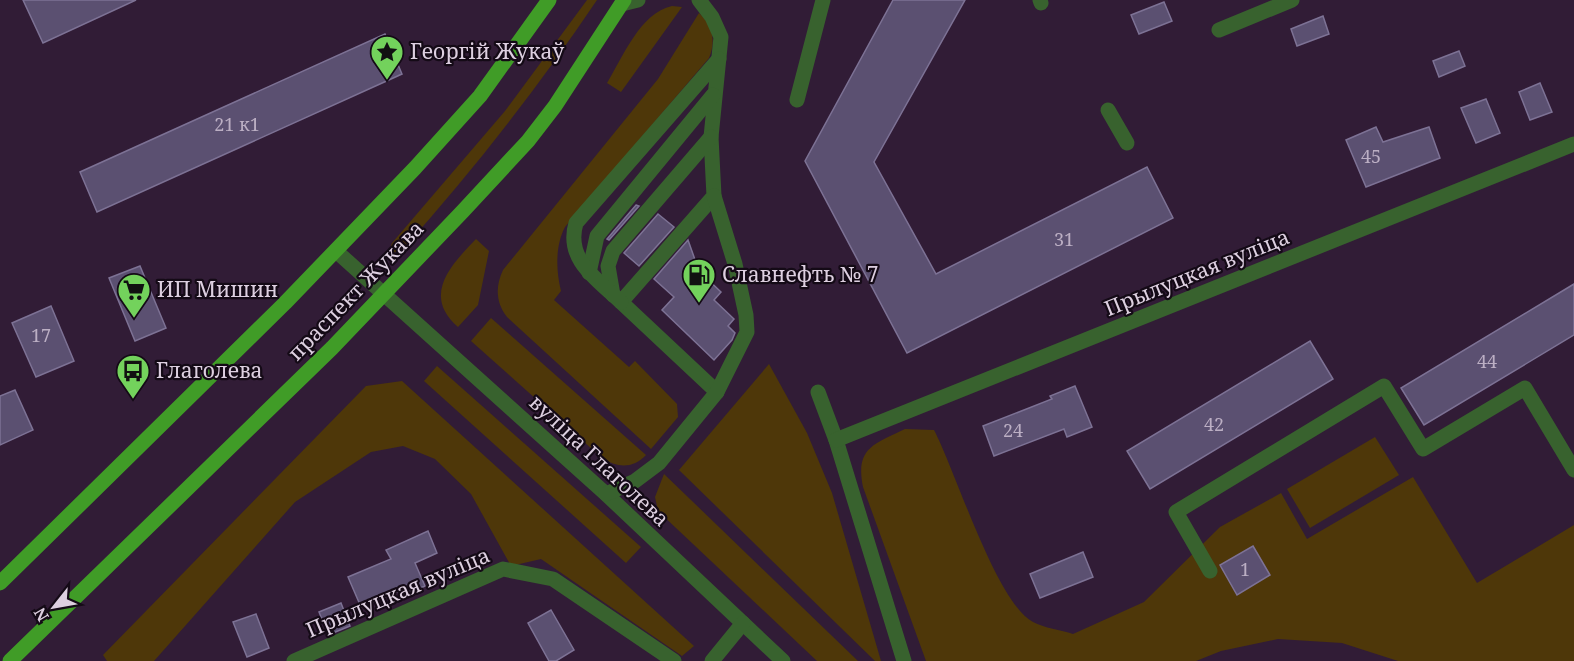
<svg xmlns="http://www.w3.org/2000/svg" width="1574" height="661" font-family="'Noto Serif',serif">
  <style>
    .green { fill: #4e3709 }
    .building { fill: #5b5071; stroke: #7d7295; stroke-width: 1.5 }
    .lines { fill: none; stroke-linecap: round; stroke-linejoin: round }
    .minor { stroke: #38622e; stroke-width: 15 }
    .major { stroke: #409c27; stroke-width: 15 }
    .labels { text-anchor: middle; stroke-width: 4.5; stroke-linejoin: round; paint-order: stroke }
    .number-label { font-size: 18px; fill: #bcafc4 }
    .poi-label { font-size: 21px; fill: #ddcfe0; stroke: #140a16; text-anchor: start }
    .street-label { font-size: 21px; fill: #ddcfe0; stroke: #140a16 }
  </style>
  <rect width="100%" height="100%" fill="#311c36"/>
  <!-- green -->
  <g class="green">
    <path d="M587,0H597C537,89 472,172 401,251L392,253L390,248L392,243L505,111Z"/>
    <path d="M672,6L682,7L621,92L607,83C623,57 640,13 672,6Z"/>
    <path d="M699,13C713,25 716,42 709,58L565,227C555,246 556,271 561,291L554,300L629,367L635,361L677,404L678,417L651,449L507,317C496,303 495,287 503,270L658,79Z"/>
    <path d="M476,239L489,251L478,305L458,327C421,295 452,264 476,239Z"/>
    <path d="M491,318L646,455C633,469 617,468 602,458L471,341Z"/>
    <polygon points="769,364 807,433 832,493 881,661 875,661 679,470"/>
    <polygon points="437,366 641,547 626,563 424,381"/>
    <polygon points="402,381 694,646 682,656 541,559 511,566 471,494 435,459 403,446 371,452 295,502 154,661 107,661 103,655 366,386"/>
    <path d="M905,429L934,430C956,472 996,602 1033,622C1044,628 1061,630 1073,634L1144,602L1220,527L1281,493L1307,539L1413,477L1477,583L1574,525V661H1398L1342,643L1278,639L1221,651L1196,661H926L863,487C855,448 874,444 905,429Z"/>
    <polygon points="1375,437 1399,475 1310,528 1287,489"/>
    <polygon points="664,474 858,661 817,661 658,511 655,497"/>
  </g>
  <!-- building -->
  <g class="building">
    <polygon points="23,0 136,0 43,43"/>
    <polygon points="893,0 965,0 874,162 936,274 1147,167 1173,218 907,353 805,161"/>
    <polygon points="1164,2 1172,21 1139,34 1131,15"/>
    <polygon points="1323,16 1329,34 1297,46 1291,29"/>
    <polygon points="385,34 402,74 97,212 80,172"/>
    <polygon points="1459,51 1465,66 1439,77 1433,61"/>
    <polygon points="1540,83 1552,112 1530,120 1519,92"/>
    <polygon points="1486,99 1500,133 1476,143 1461,108"/>
    <polygon points="1376,127 1383,142 1429,127 1440,158 1366,187 1346,140"/>
    <polygon points="636,205 639,206 609,240 607,239"/>
    <polygon points="658,214 674,227 639,266 624,253"/>
    <polygon points="688,240 699,271 721,292 714,300 734,319 728,326 735,333 732,340 714,360 662,310 674,297 654,279"/>
    <polygon points="140,266 166,328 135,341 109,278"/>
    <polygon points="1574,284 1574,335 1424,425 1401,388"/>
    <polygon points="51,306 74,361 36,377 12,323"/>
    <polygon points="1310,341 1333,379 1150,489 1127,451"/>
    <polygon points="1075,386 1092,427 1067,437 1064,429 994,456 983,426 1052,399 1050,396"/>
    <polygon points="15,390 33,430 0,445 0,396"/>
    <polygon points="428,531 437,553 415,563 425,586 406,594 404,589 361,607 348,577 391,559 386,550"/>
    <polygon points="1253,546 1270,575 1237,595 1220,565"/>
    <polygon points="1083,552 1093,577 1040,598 1030,574"/>
    <polygon points="341,603 350,626 328,635 319,612"/>
    <polygon points="551,610 574,650 556,661 549,661 528,623"/>
    <polygon points="256,614 269,648 247,657 233,622"/>
  </g>
  <g class="lines">
    <!-- minor -->
    <g class="minor">
      <polyline points="699,0 712,17 721,37 711,137 714,196 621,302 717,392"/>
      <polyline points="1040,0 1041,3"/>
      <polyline points="622,4 638,0"/>
      <polyline points="1219,30 1292,0"/>
      <polyline points="797,100 823,0"/>
      <polyline points="1108,110 1127,143"/>
      <polyline points="336,251 606,494 783,661"/>
      <polyline points="589,273 597,236 713,95"/>
      <polyline points="613,295 608,266 613,251 711,137"/>
      <path d="M621,302C597,279 565,260 576,223L719,59"/>
      <polyline points="818,392 836,440 904,661"/>
      <polyline points="836,440 1574,144"/>
      <polyline points="606,494 635,481 659,463 717,392 747,332 746,315 735,264 714,196"/>
      <polyline points="1210,571 1176,512 1384,386 1423,449 1525,388 1574,470"/>
      <polyline points="294,661 503,569 553,579 674,661"/>
      <polyline points="712,661 743,623"/>
    </g>
    <!-- major -->
    <g class="major">
      <polyline points="0,583 285,303 415,168 480,96 549,0"/>
      <polyline points="10,661 332,348 463,211 528,141 555,106 624,0"/>
    </g>
  </g>
  <!-- icons -->
  <defs>
    <g id="sight-pin" transform="scale(1.725)"><path d="M0 17L-7.5 6A9.5 9.5 0 1 1 7.5 6Z" fill="#73d25c" stroke="#140a16"/><path d="M0-6L1.8-2.2L6-1.7L2.9 1.2L3.7 5.4L0 3.3L-3.7 5.4L-2.9 1.2L-6-1.7L-1.8-2.2Z" fill="#111"/></g>
    <g id="fuel-pin" transform="scale(1.725)"><path d="M0 17L-7.5 6A9.5 9.5 0 1 1 7.5 6Z" fill="#73d25c" stroke="#140a16"/><path d="M-5.5-6h7V0h2V4h1.3V-2.5L3-4.5l.8-.8L6-3V5H2.5V1h-1V6h-7ZM-4.2-4.7v3.2H.2V-4.7Z" fill="#111"/></g>
    <g id="supermarket-pin" transform="scale(1.725)"><path d="M0 17L-7.5 6A9.5 9.5 0 1 1 7.5 6Z" fill="#73d25c" stroke="#140a16"/><path d="M-6-5.5h2.5l.6 2H6L4.5 2H-2.5L-4.4-4H-6ZM-1.5 3.2a1.3 1.3 0 1 0 .1 0ZM3 3.2a1.3 1.3 0 1 0 .1 0Z" fill="#111"/></g>
    <g id="bus-pin" transform="scale(1.725)"><path d="M0 17L-7.5 6A9.5 9.5 0 1 1 7.5 6Z" fill="#73d25c" stroke="#140a16"/><path d="M-5-6H5V4H4V6H2V4H-2V6H-4V4H-5ZM-3.5-4V0h7V-4ZM-3.5 1.2v1.5H-2V1.2ZM2 1.2v1.5H3.5V1.2Z" fill="#111"/></g>
  </defs>
  <g fill-rule="evenodd">
    <use href="#sight-pin" x="387" y="52"/>
    <use href="#fuel-pin" x="699" y="275"/>
    <use href="#supermarket-pin" x="134" y="290"/>
    <use href="#bus-pin" x="133" y="371"/>
  </g>
  <g class="labels">
    <!-- number labels -->
    <g class="number-label">
      <text x="237" y="131">21 к1</text>
      <text x="1371" y="163">45</text>
      <text x="1064" y="246">31</text>
      <text x="41" y="342">17</text>
      <text x="1487" y="368">44</text>
      <text x="1214" y="431">42</text>
      <text x="1013" y="437">24</text>
      <text x="1245" y="576">1</text>
    </g>
    <!-- poi labels -->
    <g class="poi-label">
      <text x="410" y="59">Георгій Жукаў</text>
      <text x="722" y="282">Славнефть № 7</text>
      <text x="157" y="297">ИП Мишин</text>
      <text x="156" y="378">Глаголева</text>
    </g>
    <!-- street labels -->
    <g class="street-label">
      <text transform="translate(1197 273) rotate(-22)" y="7">Прылуцкая вуліца</text>
      <text transform="translate(356 291) rotate(-46)" y="7">праспект Жукава</text>
      <text transform="translate(599 461) rotate(43)" y="7">вуліца Глаголева</text>
      <text transform="translate(398 593) rotate(-23)" y="7">Прылуцкая вуліца</text>
    </g>
  </g>
  <!-- north arrow -->
  <g transform="translate(54 607) rotate(239)" stroke="#140a16" stroke-width="4.5" paint-order="stroke">
  <path d="M0-4.5L10 22L0 15L-10 22Z" fill="#ddcfe0"/>
  <text y="-9" font-size="16" font-weight="bold" text-anchor="middle" fill="#ddcfe0">N</text>
  </g>
</svg>
